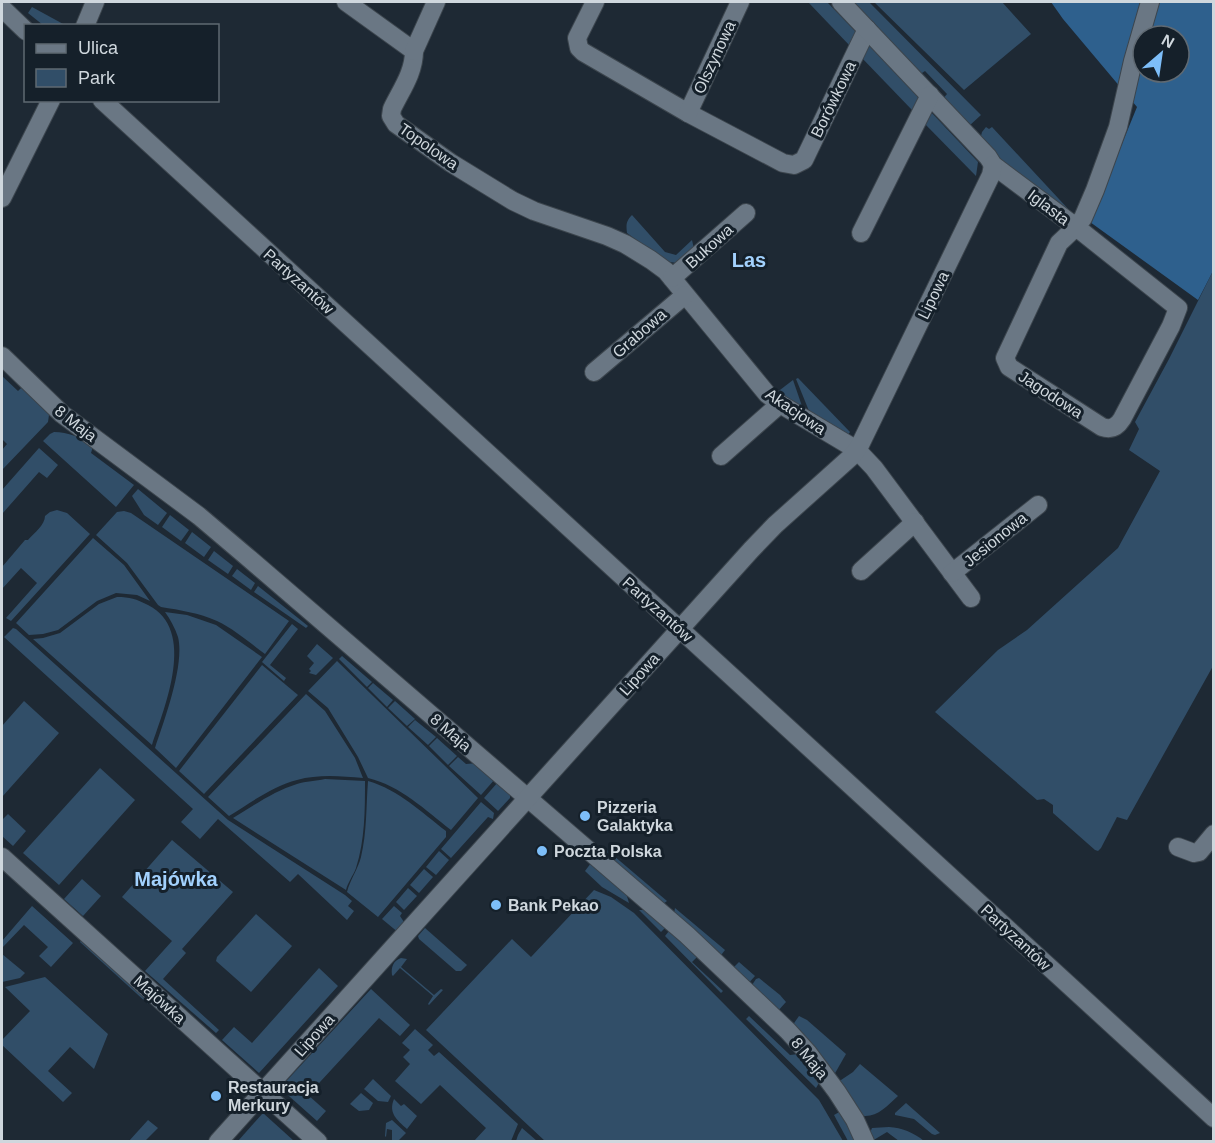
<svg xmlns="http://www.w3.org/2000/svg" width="1215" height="1143" font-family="Arial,sans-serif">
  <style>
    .green { fill: #314e68 }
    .forest { fill: #2e608d; fill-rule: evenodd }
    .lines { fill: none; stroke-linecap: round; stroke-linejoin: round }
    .minor-casing { stroke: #3c454d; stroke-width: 20 }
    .minor { stroke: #6a7784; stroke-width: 18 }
    .poi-dot { fill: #7dbef9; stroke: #15202a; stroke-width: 2 }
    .labels { text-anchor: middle; stroke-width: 6; stroke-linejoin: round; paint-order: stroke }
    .street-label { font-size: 16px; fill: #cfd7dd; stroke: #15202a }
    .poi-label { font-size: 16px; font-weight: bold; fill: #cfd7dd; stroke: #15202a; text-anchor: start }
    .quarter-label { font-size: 20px; font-weight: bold; fill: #a2d1fd; stroke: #15202a }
  </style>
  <rect width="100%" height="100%" fill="#1e2934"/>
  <!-- green -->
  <g class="green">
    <polygon points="808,2 827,2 857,33 851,47"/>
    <polygon points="848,2 869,2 981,115 969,126 942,100 947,94 925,71 919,75"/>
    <polygon points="874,2 920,2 922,3 924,2 1002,2 1031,34 964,90"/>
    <polygon points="32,7 65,25 43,25 28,13"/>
    <polygon points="867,42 920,98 913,111 860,56"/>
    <polygon points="929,110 978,162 976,176 923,122"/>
    <polygon points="986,127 989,129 992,127 1071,212 1069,213 999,158 981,136 982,132"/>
    <path d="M632,215L665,252L676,255L692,240L694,249L677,263L663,261L654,253L627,233C626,225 626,221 632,215Z"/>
    <polygon points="1213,271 1213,666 1127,820 1117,817 1101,848 1098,851 1095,850 1053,813 1053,805 1044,799 1037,800 935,712 998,650 1027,630 1118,548 1160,471 1129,450 1139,429 1135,422 1169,359"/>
    <polygon points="2,376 18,391 24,385 49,409 49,415 48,422 2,470 2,450 7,444 2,439"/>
    <polygon points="798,378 850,432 848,435 809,411 796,379"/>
    <polygon points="793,380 804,412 776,393"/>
    <path d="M54,432C68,432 81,438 94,443L91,453L134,485L116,507L43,441L50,434Z"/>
    <polygon points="39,448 58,465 47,478 39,472 2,514 2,490"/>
    <polygon points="138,489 167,513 158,525 144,515 132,496"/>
    <path d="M57,510L67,513L90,534L11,621L6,618L37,583L21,568L2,589V567L25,540H28C34,533 45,525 45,516L50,512Z"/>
    <path d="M124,511L131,513L289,621L265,654C250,643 234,629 217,621C199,613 180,610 161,607L158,605L127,563L96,535L117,512Z"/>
    <polygon points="170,515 189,530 181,541 162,527"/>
    <polygon points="192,532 211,547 204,557 185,543"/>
    <polygon points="93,538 124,565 150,601 137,595 116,593 97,601 58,630 43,634 29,635 16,623"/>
    <polygon points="214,551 233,566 228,574 208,560"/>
    <polygon points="237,569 255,583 251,590 232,576"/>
    <polygon points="258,586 308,626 306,628 254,592"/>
    <path d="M117,597C130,597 136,599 148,605C197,630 165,706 152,745L33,639L43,638L60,633L99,604Z"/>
    <path d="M165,612L187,615L216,625L262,657L176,768L155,748C164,721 185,665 178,637C175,628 170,619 165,612Z"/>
    <polygon points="292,624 298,629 270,665 286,678 284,681 262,662"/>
    <polygon points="13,628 16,629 228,820 345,895 352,901 348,906 354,911 347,920 298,874 290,882 218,819 200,839 181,822 193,809 4,637"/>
    <polygon points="317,644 333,658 316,675 309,673 311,671 309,669 314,663 307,656"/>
    <polygon points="342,656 372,682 367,687 339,659"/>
    <path d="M337,661L478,798L451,830C425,810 401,786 368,778L358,757L328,708L308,691Z"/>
    <polygon points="262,665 298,695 204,794 179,771"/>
    <polygon points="373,683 393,700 387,707 368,688"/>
    <path d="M306,694L325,711L355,758L363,778C341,776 318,774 297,780C273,786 250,803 229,816L208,797Z"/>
    <polygon points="24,701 59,733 2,797 2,726"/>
    <polygon points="395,701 415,719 407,726 388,708"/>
    <polygon points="415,720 436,737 428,745 408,727"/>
    <polygon points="437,738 457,756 448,765 429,746"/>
    <polygon points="458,757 466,764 478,763 495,779 481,795 449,766"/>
    <polygon points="100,768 135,800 59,885 23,853"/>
    <path d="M325,779L365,781C365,810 365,840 356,868C353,876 348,882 346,890L233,818C253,806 274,791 297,784C306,781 316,781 325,779Z"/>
    <path d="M368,781C399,790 421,812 446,831V837L378,917L347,892C350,880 358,869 361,857C367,832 366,807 368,781Z"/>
    <polygon points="498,782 510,793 510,798 498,811 484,798"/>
    <polygon points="481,802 494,813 493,819 488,817 451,858 441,849"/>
    <polygon points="8,814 26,831 13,846 2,836 2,820"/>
    <polygon points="172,840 233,892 182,949 186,953 163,979 219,1030 216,1033 145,971 172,941 122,897"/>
    <polygon points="607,850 667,901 663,904 602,856"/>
    <polygon points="439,851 449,860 436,875 426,867"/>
    <polygon points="591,863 626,893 629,903 602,887 585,871"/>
    <polygon points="424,869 433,877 419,893 410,885"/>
    <polygon points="82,879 101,896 83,916 64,899"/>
    <polygon points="408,888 417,896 404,910 396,902"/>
    <polygon points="594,890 611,897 634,913 819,1100 843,1141 545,1141 426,1030 512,939 531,957"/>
    <polygon points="32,906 73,943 51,967 39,956 48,947 24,925 2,948 2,941"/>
    <polygon points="394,906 402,913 400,916 406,925 399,933 382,919"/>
    <polygon points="675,908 725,950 718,959 673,919"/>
    <polygon points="639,910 645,910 665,928 661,932"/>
    <polygon points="256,914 292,946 251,992 216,961 217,957"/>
    <polygon points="425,928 467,965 461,971 456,971 419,939 418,936"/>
    <polygon points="669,931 697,957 692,962 723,991 721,993 665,936"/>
    <polygon points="82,939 147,998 148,1004 80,942"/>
    <polygon points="2,954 25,973 20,978 2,982"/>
    <path d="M401,958L407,959L401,967L434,995L441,989L443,990L429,1005L428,1004L433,996L400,968L393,976L392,975C391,967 393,961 401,958Z"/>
    <polygon points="739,962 755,976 747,985 733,968"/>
    <polygon points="319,968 338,986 259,1073 222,1040 234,1027 252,1043"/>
    <polygon points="45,977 108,1034 94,1069 70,1047 48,1071 72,1093 63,1102 2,1045 2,1040 30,1011 5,987"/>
    <polygon points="759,978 780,995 786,1002 777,1012 750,988 756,979"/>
    <polygon points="371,989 410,1025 400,1036 379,1018 308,1095 326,1111 317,1121 280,1088"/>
    <polygon points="749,1016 790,1055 799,1054 819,1079 819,1083 816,1088 746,1019"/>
    <polygon points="799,1016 807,1020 846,1054 834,1075 792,1026"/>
    <polygon points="415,1029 433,1045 428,1050 434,1056 439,1052 518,1124 511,1141 474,1141 486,1128 440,1085 421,1104 395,1081 410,1064 403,1057 410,1050 402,1043"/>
    <path d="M860,1064L898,1096C886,1107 875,1120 858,1115L838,1082L853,1072Z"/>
    <polygon points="373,1079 391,1096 388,1102 378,1101 364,1089"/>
    <polygon points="361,1093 373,1103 369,1110 359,1111 350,1104"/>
    <path d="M394,1099L401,1106L404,1104L417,1116L407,1129C397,1120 388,1113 394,1099Z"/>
    <polygon points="906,1103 940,1133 935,1135 932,1134 914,1119 895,1115 895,1113"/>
    <polygon points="841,1111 857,1141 848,1141 834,1115"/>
    <polygon points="263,1113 294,1141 238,1141"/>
    <polygon points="148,1120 158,1128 145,1141 129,1141"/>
    <polygon points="392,1120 406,1133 398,1141 392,1141 392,1130 387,1129 386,1137 385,1136 386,1123"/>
    <path d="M889,1127C902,1128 913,1132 924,1141H899L887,1132L872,1141L869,1135L872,1128Z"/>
    <polygon points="522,1128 537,1141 516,1141 518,1135"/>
  </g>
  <!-- forest -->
  <path class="forest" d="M1051,2H1213V271L1198,300L1090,222L1137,107L1063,19ZM1143,36H1179V72H1143Z"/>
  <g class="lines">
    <!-- minor casing -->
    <g class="minor-casing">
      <g id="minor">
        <path d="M346,2L414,51C414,73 401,90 392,109L391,116L396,124L451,163L513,201L534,211L607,236L625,244L651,260L666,271L767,394L780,404L857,450L874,468L971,598"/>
        <polyline points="595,2 577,38 579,48 583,52 688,113 783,163 794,165 804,160 867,29"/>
        <path d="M841,2L988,157L993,165L1076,227L1178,308L1171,326L1122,419C1117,427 1111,430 1102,427L1009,367L1005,358L1059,243L1076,227L1083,218L1095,190L1118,127L1133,61L1150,2"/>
        <polyline points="2,8 26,31"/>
        <polyline points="85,26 95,2"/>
        <polyline points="414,51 436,2"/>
        <polyline points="102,100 1214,1118"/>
        <polyline points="688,113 740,2"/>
        <polyline points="2,198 51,100"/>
        <polyline points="861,233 930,95"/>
        <polyline points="672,278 746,213"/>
        <polyline points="2,356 62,414 199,516 245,555 687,935 788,1031 808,1053 837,1092 855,1120 865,1142"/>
        <polyline points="594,372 685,295"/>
        <polyline points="721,456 780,404"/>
        <polyline points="861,571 915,522"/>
        <polyline points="952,573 1038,505"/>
        <polyline points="1178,847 1194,853 1199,852 1214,834"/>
        <polyline points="2,857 318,1142"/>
        <polyline points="218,1142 751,550 775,525 852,456 859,447 991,175 993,165"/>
      </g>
    </g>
    <!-- minor -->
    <use href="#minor" class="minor"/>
  </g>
  <!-- markers -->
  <g class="poi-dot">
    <circle cx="585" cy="816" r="6"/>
    <circle cx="542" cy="851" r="6"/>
    <circle cx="496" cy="905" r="6"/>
    <circle cx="216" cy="1096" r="6"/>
  </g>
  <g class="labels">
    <!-- street labels -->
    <g class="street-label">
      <text transform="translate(714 57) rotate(-65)" y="6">Olszynowa</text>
      <text transform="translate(833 99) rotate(-64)" y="6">Borówkowa</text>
      <text transform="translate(429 146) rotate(35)" y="6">Topolowa</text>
      <text transform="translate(1049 207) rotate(37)" y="6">Iglasta</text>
      <text transform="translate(709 246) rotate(-42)" y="6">Bukowa</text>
      <text transform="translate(299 281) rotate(42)" y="6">Partyzantów</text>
      <text transform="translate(933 295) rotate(-64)" y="6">Lipowa</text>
      <text transform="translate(639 333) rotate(-41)" y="6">Grabowa</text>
      <text transform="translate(1051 394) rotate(33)" y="6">Jagodowa</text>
      <text transform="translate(796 411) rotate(34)" y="6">Akacjowa</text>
      <text transform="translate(76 423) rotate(38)" y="6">8 Maja</text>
      <text transform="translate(995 539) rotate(-39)" y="6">Jesionowa</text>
      <text transform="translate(658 609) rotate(42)" y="6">Partyzantów</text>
      <text transform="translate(639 674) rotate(-48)" y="6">Lipowa</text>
      <text transform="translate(451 732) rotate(41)" y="6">8 Maja</text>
      <text transform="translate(1016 937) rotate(43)" y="6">Partyzantów</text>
      <text transform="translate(160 999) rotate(42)" y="6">Majówka</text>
      <text transform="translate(314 1035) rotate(-48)" y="6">Lipowa</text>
      <text transform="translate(810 1058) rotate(51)" y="6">8 Maja</text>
    </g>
    <!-- poi labels -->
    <g class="poi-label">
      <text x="597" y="813">Pizzeria<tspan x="597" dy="18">Galaktyka</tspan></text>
      <text x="554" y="857">Poczta Polska</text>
      <text x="508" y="911">Bank Pekao</text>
      <text x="228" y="1093">Restauracja<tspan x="228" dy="18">Merkury</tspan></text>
    </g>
    <!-- quarter labels -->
    <g class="quarter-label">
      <text x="749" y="267">Las</text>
      <text x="176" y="886">Majówka</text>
    </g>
  </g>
  <!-- border -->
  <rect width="1215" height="1143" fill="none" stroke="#cfd7dd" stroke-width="6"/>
  <!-- legend -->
  <rect x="24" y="24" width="195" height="78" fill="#15202a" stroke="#5f6972" stroke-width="1.5"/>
  <rect x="36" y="44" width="30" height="9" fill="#6a7784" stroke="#5f6972" stroke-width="1.5"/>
  <text x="78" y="54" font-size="18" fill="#cfd7dd">Ulica</text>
  <rect x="36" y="69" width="30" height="18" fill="#314e68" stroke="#5f6972" stroke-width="1.5"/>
  <text x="78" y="84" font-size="18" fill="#cfd7dd">Park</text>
  <!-- north arrow -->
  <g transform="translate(1161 54) rotate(29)"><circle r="28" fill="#15202a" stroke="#5f6972" stroke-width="1.5"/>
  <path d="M0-4.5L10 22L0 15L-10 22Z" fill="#7dbef9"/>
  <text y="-9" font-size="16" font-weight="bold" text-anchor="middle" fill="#cfd7dd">N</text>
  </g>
</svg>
